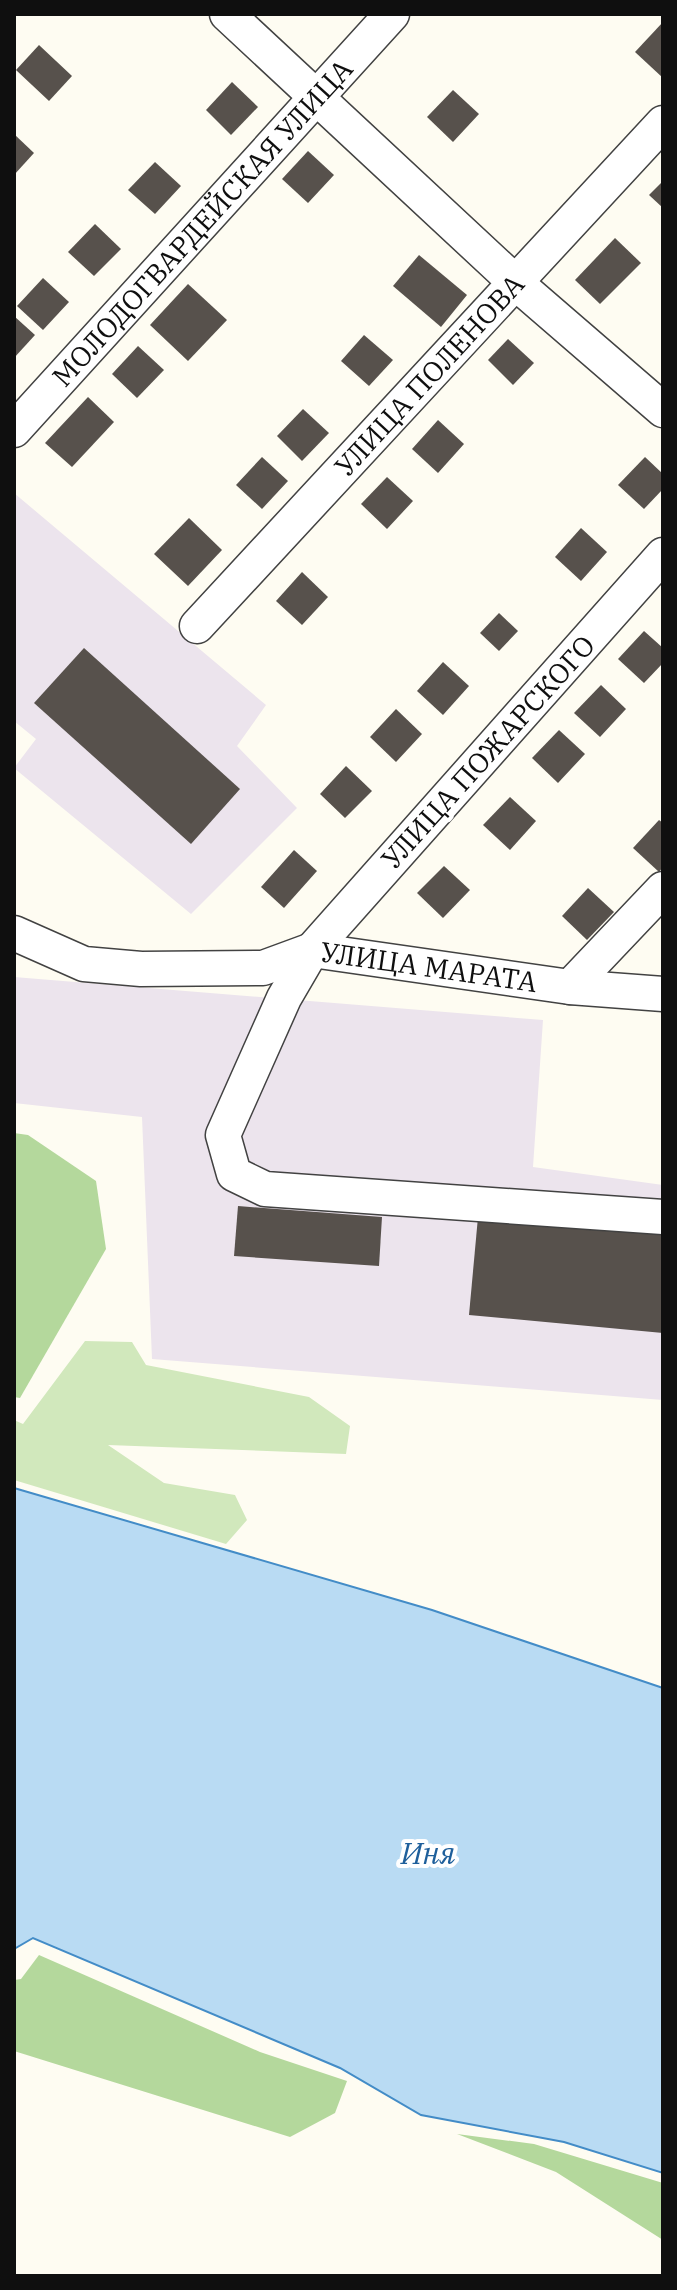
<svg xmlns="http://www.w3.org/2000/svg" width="677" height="2290" font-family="'IBM Plex Serif',serif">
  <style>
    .industrial { fill: #ece4ed }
    .green { fill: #d1e8bc }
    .forest { fill: #b4d89c }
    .water { fill: #b9dbf3; stroke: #438cc7; stroke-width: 2 }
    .building { fill: #57514c }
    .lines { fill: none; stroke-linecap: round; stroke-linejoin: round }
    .minor-casing { stroke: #424242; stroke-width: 37 }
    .minor { stroke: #fff; stroke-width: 34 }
    .labels { text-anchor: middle; stroke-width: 8; stroke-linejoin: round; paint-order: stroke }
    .street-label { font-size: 28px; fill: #0f0f0f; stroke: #fff }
    .water-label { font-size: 30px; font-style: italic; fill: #1e5f9b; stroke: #fff }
  </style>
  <rect width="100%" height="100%" fill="#fefcf2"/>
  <!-- industrial -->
  <g class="industrial">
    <polygon points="14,493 266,705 237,746 297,808 191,914 14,768 36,739 14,721"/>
    <polygon points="14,977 543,1020 533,1167 663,1185 663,1400 152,1359 142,1117 14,1103"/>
  </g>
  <!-- green -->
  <polygon class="green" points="85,1341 132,1342 146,1365 309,1397 350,1426 346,1454 108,1445 164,1483 235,1495 247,1520 226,1544 14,1480 14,1420 23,1424"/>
  <!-- forest -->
  <g class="forest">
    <polygon points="14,1133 28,1135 96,1181 106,1249 20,1398 14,1397"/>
    <polygon points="39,1955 260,2052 347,2081 335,2113 290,2137 14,2051 14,1980 21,1979"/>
    <polygon points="457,2134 534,2144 663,2183 663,2240 556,2172"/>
  </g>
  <!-- water -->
  <polygon class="water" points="14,1488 432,1610 663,1688 663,2173 564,2142 421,2115 340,2068 33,1938 14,1949"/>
  <!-- building -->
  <g class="building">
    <polygon points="663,22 663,78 635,52"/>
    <polygon points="39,45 72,76 49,101 16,70"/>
    <polygon points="232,82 258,107 231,135 206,110"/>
    <polygon points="453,90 479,114 453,142 427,117"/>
    <polygon points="14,134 34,153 14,175"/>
    <polygon points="308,151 334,175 308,203 282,179"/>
    <polygon points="155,162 181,186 155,214 128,190"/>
    <polygon points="663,181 663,208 649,195"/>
    <polygon points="95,224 121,249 94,276 68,252"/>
    <polygon points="615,238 641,263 600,304 575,280"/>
    <polygon points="419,255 467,295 441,327 393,286"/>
    <polygon points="43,278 69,302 43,330 17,306"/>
    <polygon points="188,284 227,320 188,361 150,325"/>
    <polygon points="14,316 35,335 14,358"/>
    <polygon points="364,335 393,360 369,386 341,361"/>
    <polygon points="508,339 534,363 513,385 488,360"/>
    <polygon points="138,346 164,370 137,398 112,374"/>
    <polygon points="88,397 114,422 72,467 45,443"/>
    <polygon points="303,409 329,433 302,461 277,436"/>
    <polygon points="438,420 464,444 438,473 412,449"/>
    <polygon points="262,457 288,481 262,509 236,485"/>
    <polygon points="645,457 663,474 663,489 644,509 618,485"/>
    <polygon points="387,477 413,501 387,529 361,504"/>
    <polygon points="189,518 222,550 188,586 154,554"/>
    <polygon points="581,528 607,552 581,581 555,557"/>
    <polygon points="302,572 328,597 302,625 276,601"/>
    <polygon points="499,613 518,631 499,651 480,633"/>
    <polygon points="644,631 663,648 663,663 644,683 618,659"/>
    <polygon points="84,648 240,789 191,844 34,703"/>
    <polygon points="443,662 469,686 443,715 417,691"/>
    <polygon points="601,685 626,709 600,737 574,713"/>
    <polygon points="396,709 422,734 396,762 370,737"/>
    <polygon points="559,730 585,754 558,783 532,758"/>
    <polygon points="346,766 372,791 345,818 320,794"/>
    <polygon points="510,797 536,821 510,850 483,825"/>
    <polygon points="659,820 663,823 663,867 659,872 633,848"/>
    <polygon points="294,850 317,871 284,908 261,887"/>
    <polygon points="444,866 470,890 443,918 417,893"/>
    <polygon points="588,888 614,912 587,940 562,916"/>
    <polygon points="238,1206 382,1217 379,1266 234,1256"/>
    <polygon points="478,1217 663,1234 663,1333 469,1315"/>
  </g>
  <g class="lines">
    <!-- minor casing -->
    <g class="minor-casing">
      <g id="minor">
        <polyline points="227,14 516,283 663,410"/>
        <path id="s1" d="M14,430L392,14"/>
        <polyline points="663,555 312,950 284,998 223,1135 234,1174 265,1189 663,1217"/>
        <path id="s2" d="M197,626L663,123"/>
        <path id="s3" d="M14,933L84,964L141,969L263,968L312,950L570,987L663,994"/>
        <polyline points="570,987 663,889"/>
      </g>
    </g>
    <!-- minor -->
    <use href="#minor" class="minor"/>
  </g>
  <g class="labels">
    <!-- street labels -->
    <g class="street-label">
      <text dy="10" stroke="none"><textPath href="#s1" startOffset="280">МОЛОДОГВАРДЕЙСКАЯ УЛИЦА</textPath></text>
      <text dy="10" stroke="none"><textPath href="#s2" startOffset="342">УЛИЦА ПОЛЕНОВА</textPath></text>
      <text transform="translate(488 752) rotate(-48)" y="10">УЛИЦА ПОЖАРСКОГО</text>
      <text dy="10" stroke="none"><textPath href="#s3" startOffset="426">УЛИЦА МАРАТА</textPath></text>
    </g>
    <!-- water labels -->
    <g class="water-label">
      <text x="428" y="1864">Иня</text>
    </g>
  </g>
  <!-- border -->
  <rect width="677" height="2290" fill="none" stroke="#0f0f0f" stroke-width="32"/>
</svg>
